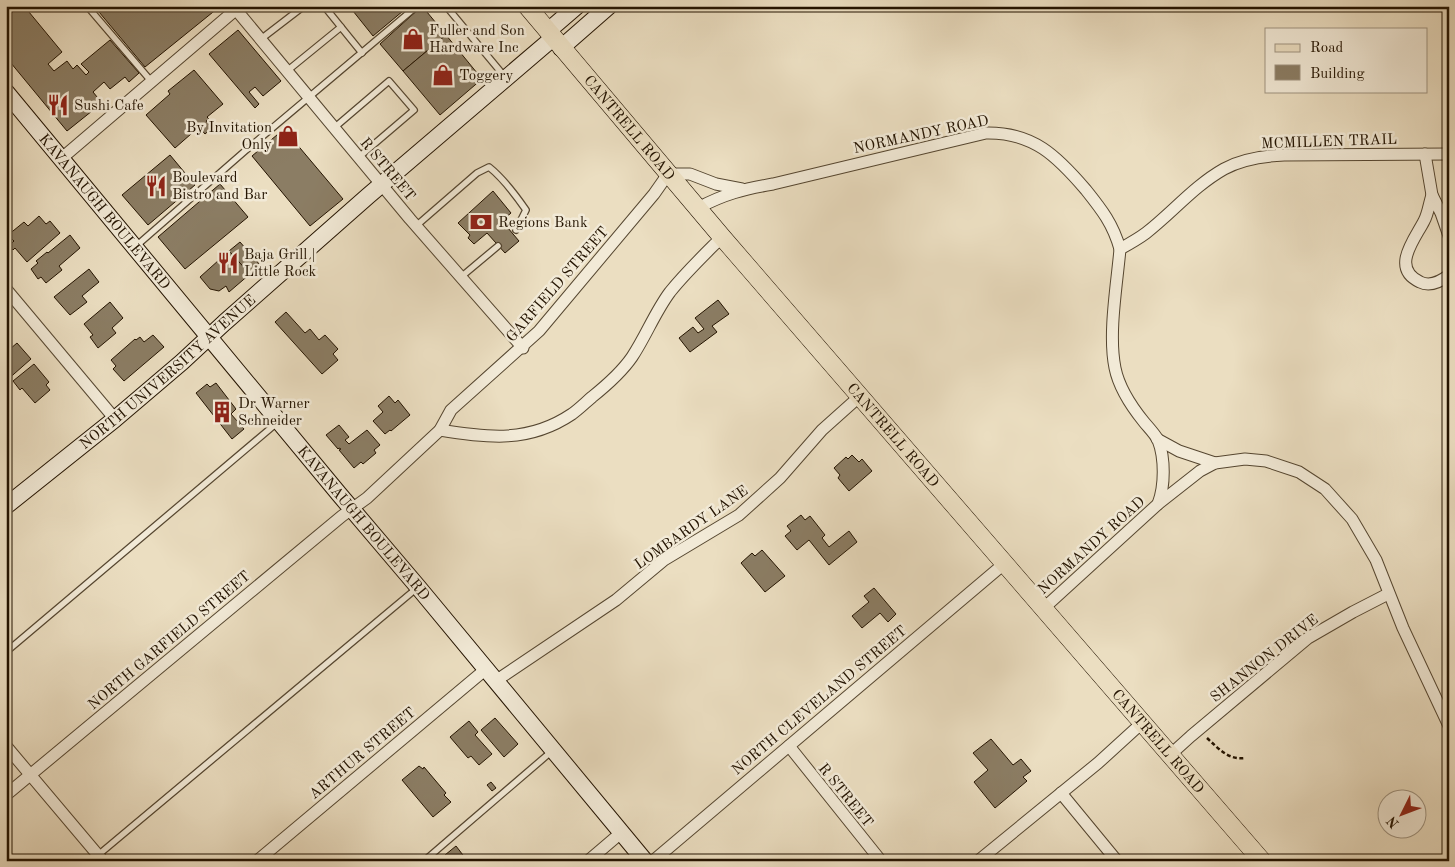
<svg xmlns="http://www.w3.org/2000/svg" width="1455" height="867" font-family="'Old Standard TT',serif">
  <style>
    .building { fill: #8b7d64; stroke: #231300 }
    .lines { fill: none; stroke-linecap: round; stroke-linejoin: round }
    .lane-casing { stroke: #554630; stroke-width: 8 }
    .street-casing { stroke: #554630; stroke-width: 13 }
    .secondary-casing { stroke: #231300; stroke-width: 18 }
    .primary-casing { stroke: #231300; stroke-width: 19 }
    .path { stroke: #231300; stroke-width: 2.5; stroke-dasharray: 4 2.5; stroke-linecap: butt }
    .lane { stroke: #f2ead7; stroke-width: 5.5 }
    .street { stroke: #f2ead7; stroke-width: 11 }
    .secondary { stroke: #f2ead7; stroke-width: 16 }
    .primary { stroke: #ebdec1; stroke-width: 18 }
    .labels { text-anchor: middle; stroke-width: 5; stroke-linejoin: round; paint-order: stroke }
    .poi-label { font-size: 15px; fill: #231300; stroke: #f2ead7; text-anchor: start }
    .street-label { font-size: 15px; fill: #231300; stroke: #f2ead7 }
  </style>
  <rect width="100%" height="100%" fill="#ebdec1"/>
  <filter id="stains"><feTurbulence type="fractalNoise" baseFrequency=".004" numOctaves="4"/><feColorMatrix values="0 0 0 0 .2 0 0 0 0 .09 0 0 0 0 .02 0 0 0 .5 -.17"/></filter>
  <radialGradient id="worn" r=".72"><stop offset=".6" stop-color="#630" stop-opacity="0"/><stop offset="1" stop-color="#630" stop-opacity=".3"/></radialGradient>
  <!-- building -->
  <g class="building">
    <polygon points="6,6 24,6 62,52 48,64 54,71 67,61 73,69 77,65 86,75 89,72 81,64 110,40 139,73 129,82 125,77 110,89 104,82 93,92 102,103 67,131 6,57"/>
    <polygon points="94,6 217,6 218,8 145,67"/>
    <polygon points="349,6 409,6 373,36"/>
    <polygon points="422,6 446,35 403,71 380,44"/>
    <polygon points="238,30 281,81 263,96 255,87 249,92 259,104 255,108 209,54"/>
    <polygon points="446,35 482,79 440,115 403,71"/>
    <polygon points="194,70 223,104 207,117 209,119 206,121 212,128 205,134 199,127 175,148 146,115 170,94 168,91"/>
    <polygon points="284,129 343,199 310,226 252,156"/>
    <polygon points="170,155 195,185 148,225 122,195"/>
    <polygon points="220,184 248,217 185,269 158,237"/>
    <polygon points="493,191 511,213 502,221 519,241 505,253 487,233 474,244 468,238 470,235 458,223"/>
    <polygon points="39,216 46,224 50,221 60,233 27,262 15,248 13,250 9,246 14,241 8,235 24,222 28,226"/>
    <polygon points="70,235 80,248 59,266 62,270 46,283 41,277 38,279 31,269 38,263 36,261 47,252 48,253"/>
    <polygon points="240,242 260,265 250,274 229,251"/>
    <polygon points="229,251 250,274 229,292 226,286 219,291 210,289 200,277"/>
    <polygon points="89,269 99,282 82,296 87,302 70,315 54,297"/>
    <polygon points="718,300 729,314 712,326 717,332 690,352 679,338 693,327 698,333 704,329 695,318"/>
    <polygon points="110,302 123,318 112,328 116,333 98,348 90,337 93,335 84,324"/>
    <polygon points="286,312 305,333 310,329 319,340 325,335 338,349 333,354 338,360 322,374 275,322"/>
    <polygon points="153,335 164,347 124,381 113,369 116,366 111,360 135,339 136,340 140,337 144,342"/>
    <polygon points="17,343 31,359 6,381 6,344 10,349"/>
    <polygon points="34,364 49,382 46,385 50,390 35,403 22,388 20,390 13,381"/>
    <polygon points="216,383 236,409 231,414 244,429 232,439 196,393 207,384 210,387"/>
    <polygon points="389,396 395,403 398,400 410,415 391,431 390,430 385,434 373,421 383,412 378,406"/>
    <polygon points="339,425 349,437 345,440 349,444 367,430 380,445 374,450 376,453 363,464 361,462 354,468 339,450 341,449 339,448 338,449 326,435"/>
    <polygon points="852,455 859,462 862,459 872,471 849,491 838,478 840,475 834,468 846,457 848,459"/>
    <polygon points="801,515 805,520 810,516 825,535 822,538 829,547 849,531 857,542 829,565 809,540 797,550 785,536 791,531 787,526"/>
    <polygon points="762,550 785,576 765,592 741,563 752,553 755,556"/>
    <polygon points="874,588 896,614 888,622 880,613 862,628 852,616 869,602 864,596"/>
    <polygon points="495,718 518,744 504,757 481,730"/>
    <polygon points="469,721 478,732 475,735 492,754 479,765 471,756 468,758 450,737"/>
    <polygon points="991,739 1013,765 1021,759 1031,771 1023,777 1027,781 995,808 974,782 988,770 973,753"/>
    <polygon points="419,766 423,769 424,767 446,793 444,795 451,802 433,817 402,780"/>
    <polygon points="491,782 496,788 492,791 487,785"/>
    <polygon points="456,846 466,859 464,861 450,861 445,855"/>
  </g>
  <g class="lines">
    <!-- lane casing -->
    <g class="lane-casing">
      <g id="lane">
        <polyline points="87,6 151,81"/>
        <polyline points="324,6 362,53"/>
        <polyline points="446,6 505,77"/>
        <polyline points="261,39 304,6"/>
        <polyline points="287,71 341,27"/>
        <polyline points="334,128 389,81 414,110 359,157"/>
        <path d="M416,226L477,173L489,167C504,179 515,194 526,210L516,230"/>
        <polyline points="135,247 245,151 417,6"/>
        <polyline points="461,277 498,246"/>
        <polyline points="6,652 278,422"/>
        <polyline points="91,861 417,588"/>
        <polyline points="424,861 552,751"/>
      </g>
    </g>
    <!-- street casing -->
    <g class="street-casing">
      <g id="street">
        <polyline points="233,6 410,219 523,348"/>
        <polyline points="1425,154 1432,195"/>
        <polyline points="62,158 240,6"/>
        <path d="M698,208C724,194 744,189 773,184L986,133C1033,132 1057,156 1086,190C1102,210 1113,224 1120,249C1117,284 1108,334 1115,368C1119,388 1131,406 1144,422C1148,427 1155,434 1158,440C1165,458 1165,486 1158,504"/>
        <path d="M1449,236L1441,213L1432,195C1429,204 1428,214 1424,221C1415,239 1390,268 1420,282C1430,287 1440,282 1449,275"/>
        <path d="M1120,249C1129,244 1138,239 1146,233C1173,212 1194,186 1224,169C1242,159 1263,156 1284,155L1449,154"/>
        <polyline points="6,289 115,419"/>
        <path d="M440,430C488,438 529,443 572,414C579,409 585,403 592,397C607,385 621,373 632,357C646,336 655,312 670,292C686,272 704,255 722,237"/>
        <polyline points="1157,439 1179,451 1215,463"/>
        <polyline points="1044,608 1158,504 1200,471 1215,463 1245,459 1266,461 1299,472 1325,489 1352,519 1376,560 1403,628 1449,726"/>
        <polyline points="497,680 616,600 664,560 739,515 780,478 822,430 860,396"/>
        <polyline points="6,746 103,861"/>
        <polyline points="789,746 881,861"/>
        <polyline points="1170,755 1191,736 1308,638 1353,612 1388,594"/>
        <polyline points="1061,793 1117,861"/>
        <polyline points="6,795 342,516 367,498 440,430 451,410 539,331 654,194 668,174 690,174 716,184 742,189"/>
        <polyline points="257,861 486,669"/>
        <polyline points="588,861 622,832"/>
        <polyline points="653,861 1005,563"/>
        <polyline points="978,861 1098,763 1143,722"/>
      </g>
    </g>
    <!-- secondary casing -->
    <g class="secondary-casing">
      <g id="secondary">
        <polyline points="548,31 577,6"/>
        <polyline points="561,48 609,6"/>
        <path id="s1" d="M6,92L339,494L418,587L645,861"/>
        <path id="s2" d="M6,506L115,419L182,362L224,323L368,196L553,38"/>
      </g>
    </g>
    <!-- primary casing -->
    <g class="primary-casing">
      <g id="primary">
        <path id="s3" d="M527,6L722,237L1262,861"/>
      </g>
    </g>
    <!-- path -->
    <path class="path" d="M1207,738C1219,749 1228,760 1245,758"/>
    <!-- lane -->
    <use href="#lane" class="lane"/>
    <!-- street -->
    <use href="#street" class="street"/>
    <!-- secondary -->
    <use href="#secondary" class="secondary"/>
    <!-- primary -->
    <use href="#primary" class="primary"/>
  </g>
  <!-- icons -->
  <defs>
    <g id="shop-bare" transform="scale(1.725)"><path d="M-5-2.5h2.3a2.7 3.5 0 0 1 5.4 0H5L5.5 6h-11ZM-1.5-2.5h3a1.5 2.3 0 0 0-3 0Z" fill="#8f2418" stroke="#f2ead7" stroke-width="2.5" paint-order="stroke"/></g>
    <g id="restaurant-bare" transform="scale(1.725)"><path d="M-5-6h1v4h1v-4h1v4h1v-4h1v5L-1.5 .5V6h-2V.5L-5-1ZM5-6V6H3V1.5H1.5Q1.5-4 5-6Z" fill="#8f2418" stroke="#f2ead7" stroke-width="2.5" paint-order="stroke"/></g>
    <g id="bank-bare" transform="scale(1.725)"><path d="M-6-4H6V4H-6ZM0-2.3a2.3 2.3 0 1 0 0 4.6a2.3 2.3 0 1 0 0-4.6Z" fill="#8f2418" stroke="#f2ead7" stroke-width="2.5" paint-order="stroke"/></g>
    <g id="building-bare" transform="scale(1.725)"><path d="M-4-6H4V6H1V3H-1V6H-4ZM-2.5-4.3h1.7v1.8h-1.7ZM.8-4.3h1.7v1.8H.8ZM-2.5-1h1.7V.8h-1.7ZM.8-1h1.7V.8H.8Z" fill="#8f2418" stroke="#f2ead7" stroke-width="2.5" paint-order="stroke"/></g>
  </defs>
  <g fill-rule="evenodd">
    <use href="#shop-bare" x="413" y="39"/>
    <use href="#shop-bare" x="443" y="75"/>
    <use href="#restaurant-bare" x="58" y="105"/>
    <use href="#shop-bare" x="288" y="136"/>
    <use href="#restaurant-bare" x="156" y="186"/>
    <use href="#bank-bare" x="481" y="222"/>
    <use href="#restaurant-bare" x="228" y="263"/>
    <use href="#building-bare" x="222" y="412"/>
  </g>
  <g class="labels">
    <!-- poi labels -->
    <g class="poi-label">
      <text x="429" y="35">Fuller and Son<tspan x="429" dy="17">Hardware Inc</tspan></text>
      <text x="459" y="80">Toggery</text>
      <text x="74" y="110">Sushi Cafe</text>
      <text x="272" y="132" text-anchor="end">By Invitation<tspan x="272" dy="17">Only</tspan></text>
      <text x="172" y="182">Boulevard<tspan x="172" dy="17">Bistro and Bar</tspan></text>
      <text x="498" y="227">Regions Bank</text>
      <text x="244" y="259">Baja Grill |<tspan x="244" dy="17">Little Rock</tspan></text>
      <text x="238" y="408">Dr Warner<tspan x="238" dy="17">Schneider</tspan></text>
    </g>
    <!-- street labels -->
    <g class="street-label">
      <text dy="5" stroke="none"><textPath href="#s3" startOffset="159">CANTRELL ROAD</textPath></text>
      <text transform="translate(921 134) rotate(-12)" y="5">NORMANDY ROAD</text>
      <text transform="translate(1329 141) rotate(-2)" y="5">MCMILLEN TRAIL</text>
      <text transform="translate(388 169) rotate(50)" y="5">R STREET</text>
      <text dy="5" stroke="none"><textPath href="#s1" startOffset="155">KAVANAUGH BOULEVARD</textPath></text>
      <text transform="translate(557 284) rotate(-49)" y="5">GARFIELD STREET</text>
      <text dy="5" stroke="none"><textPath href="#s2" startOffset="210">NORTH UNIVERSITY AVENUE</textPath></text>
      <text dy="5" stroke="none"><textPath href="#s3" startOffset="564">CANTRELL ROAD</textPath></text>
      <text dy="5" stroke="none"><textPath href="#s1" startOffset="560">KAVANAUGH BOULEVARD</textPath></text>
      <text transform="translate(691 527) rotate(-35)" y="5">LOMBARDY LANE</text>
      <text transform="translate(1091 545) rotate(-42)" y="5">NORMANDY ROAD</text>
      <text transform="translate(169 640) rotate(-40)" y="5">NORTH GARFIELD STREET</text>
      <text transform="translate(1264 658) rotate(-38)" y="5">SHANNON DRIVE</text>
      <text transform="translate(819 700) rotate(-40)" y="5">NORTH CLEVELAND STREET</text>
      <text dy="5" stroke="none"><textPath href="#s3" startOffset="969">CANTRELL ROAD</textPath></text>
      <text transform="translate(362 753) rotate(-40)" y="5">ARTHUR STREET</text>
      <text transform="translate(846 795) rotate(51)" y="5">R STREET</text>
    </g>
  </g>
  <!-- margin -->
  <rect width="1455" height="867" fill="none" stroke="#ebdec1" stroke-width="25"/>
  <rect x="8" y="8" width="1440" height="852" fill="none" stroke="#231300" stroke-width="2.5"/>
  <rect x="12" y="12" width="1430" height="842" fill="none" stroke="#231300"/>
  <!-- legend -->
  <rect x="1265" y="28" width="162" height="65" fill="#f2ead7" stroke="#9f9481"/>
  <rect x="1275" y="44" width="25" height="8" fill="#ebdec1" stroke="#9f9481"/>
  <text x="1310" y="52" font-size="15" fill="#231300">Road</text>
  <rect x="1275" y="65" width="25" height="15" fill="#8b7d64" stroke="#9f9481"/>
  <text x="1310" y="78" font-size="15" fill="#231300">Building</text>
  <!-- north arrow -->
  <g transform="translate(1402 814) rotate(228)"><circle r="24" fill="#f2ead7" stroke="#9f9481"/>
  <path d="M0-4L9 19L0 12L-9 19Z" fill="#8f2418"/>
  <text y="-8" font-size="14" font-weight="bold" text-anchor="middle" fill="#231300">N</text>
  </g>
  <rect width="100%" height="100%" filter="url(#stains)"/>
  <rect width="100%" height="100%" fill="url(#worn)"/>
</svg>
